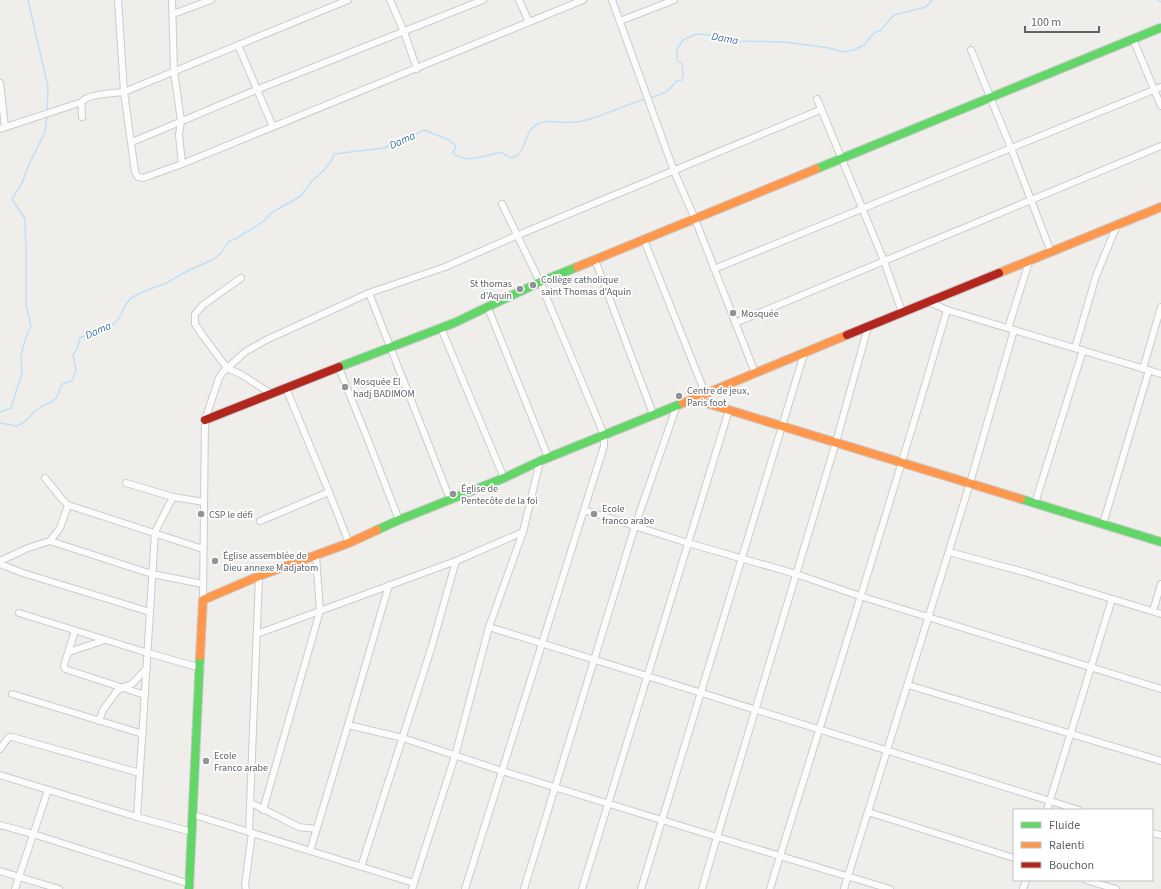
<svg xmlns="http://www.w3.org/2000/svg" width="1161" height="889" font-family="'Source Sans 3',sans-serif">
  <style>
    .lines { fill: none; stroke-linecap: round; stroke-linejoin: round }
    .stream { stroke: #bfe0f9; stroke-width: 1.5 }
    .street-casing { stroke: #cbcccc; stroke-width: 8 }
    .fast-casing { stroke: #cacacb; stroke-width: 10 }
    .slow-casing { stroke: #cacacb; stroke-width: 10 }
    .jam-casing { stroke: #cacacb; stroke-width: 10 }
    .street { stroke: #fdfcfc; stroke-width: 6 }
    .fast { stroke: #63d668; stroke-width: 8 }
    .slow { stroke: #ff974d; stroke-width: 8 }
    .jam { stroke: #b3261e; stroke-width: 8 }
    .poi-dot { fill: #919496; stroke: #fff; stroke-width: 1.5 }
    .labels { text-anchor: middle; stroke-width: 3.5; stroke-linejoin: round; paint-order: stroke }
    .poi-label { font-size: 10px; fill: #5f6368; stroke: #fff; text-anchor: start }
    .water-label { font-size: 11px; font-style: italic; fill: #4174aa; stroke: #fff }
  </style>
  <rect width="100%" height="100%" fill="#efeeea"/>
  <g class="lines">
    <!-- stream -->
    <g class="stream">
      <polyline points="28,0 48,87 47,112"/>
      <polyline points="1158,0 1161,2"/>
      <path d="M650,98C662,94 669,92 676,81L682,80L683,76L682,64L677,60V49L683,40L696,34L711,35L734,41L785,42L829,48L843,52L854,50L864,45L875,32L880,31L894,15L926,7L932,0"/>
      <polyline points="0,412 11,408 22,373 21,356 25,340 31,326 26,304 26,251 25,219 12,199 22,183 30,162 45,132 47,116"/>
      <path d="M0,423L17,426L26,421L33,413L42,406L51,402L57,397L62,384L72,381L76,370L73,355L77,349L80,338C89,334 109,329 116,322C124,314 122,304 133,297C143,290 155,288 166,283C176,278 186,271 196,267C212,260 220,258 228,242L237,238L255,227L265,220L271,213L301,196L312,181L323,171L332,160L334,154L384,148L424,130L449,140L456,146L453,153C466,165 486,155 502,152L505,155L511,158C514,157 518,156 519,154C526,145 526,131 536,125C548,118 562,124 576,122C600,119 622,105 646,99"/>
    </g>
    <!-- street casing -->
    <g class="street-casing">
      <g id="street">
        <polyline points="118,0 124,92 135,172 138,177 143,178 182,164 583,0"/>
        <polyline points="172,0 174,71 181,121 179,135 182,164"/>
        <polyline points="390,0 404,32 417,69"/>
        <polyline points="519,0 529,22"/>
        <polyline points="612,0 674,171 695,219 755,373"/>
        <polyline points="173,14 211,0"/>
        <polyline points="620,21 674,0"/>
        <polyline points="1133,39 1161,106"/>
        <polyline points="238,45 273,127"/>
        <polyline points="971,50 1011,148 1051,252"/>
        <polyline points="0,83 5,127"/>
        <polyline points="817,99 884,261 902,312"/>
        <path d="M82,117C82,112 81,106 82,102C86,94 116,93 124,92L348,0"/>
        <polyline points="0,129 82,102"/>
        <polyline points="132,142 256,90 483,0"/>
        <polyline points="644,240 705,393"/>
        <polyline points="595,260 653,414"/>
        <polyline points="714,269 1161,87"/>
        <polyline points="241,278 203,305 195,314 195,324 203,336 227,368 242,375 270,393"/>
        <polyline points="369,293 450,499"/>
        <polyline points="929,302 947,310 1161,374"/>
        <polyline points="488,308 548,457"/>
        <polyline points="735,323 1161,146"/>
        <polyline points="868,327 836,442 717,837 890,889"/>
        <polyline points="441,328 504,478"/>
        <polyline points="1008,328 1029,262"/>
        <polyline points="1075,348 1096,276 1117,225"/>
        <polyline points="339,368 368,440 399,520"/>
        <polyline points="1143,369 1161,307"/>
        <polyline points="286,388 329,492 349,543"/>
        <polyline points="45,478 62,499 68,505 203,549"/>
        <polyline points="126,483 173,497 204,502"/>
        <polyline points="1035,503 1083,350"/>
        <polyline points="584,510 688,543 796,574 860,596 1161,689"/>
        <polyline points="260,521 329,492"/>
        <polyline points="1103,524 1149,370"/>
        <polyline points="50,541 152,574 203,584"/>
        <polyline points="949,552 1024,572 1161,614"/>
        <polyline points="0,561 28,548 50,541 60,528 68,505"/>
        <polyline points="0,564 23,573 150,612"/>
        <polyline points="203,600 205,420 219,378 223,372 245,352 266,340 369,293 445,267 518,235 820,110"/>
        <polyline points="1153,611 1161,584"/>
        <polyline points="19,613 148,653 201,668"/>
        <polyline points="489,627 1079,810"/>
        <polyline points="75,631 64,665 65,669 145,695"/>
        <polyline points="257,634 456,561 523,532"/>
        <polyline points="69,652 105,640"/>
        <polyline points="908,685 1161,761"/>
        <polyline points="12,694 143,734"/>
        <polyline points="99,721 103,710 117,691 123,687 132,684 147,668"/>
        <polyline points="348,725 403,738 502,771 717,837 702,889"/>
        <polyline points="0,749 9,737 12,737 140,773"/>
        <polyline points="0,775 137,817 192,832"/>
        <polyline points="251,803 299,827 316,829"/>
        <polyline points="263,810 320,611 316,556"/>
        <polyline points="1047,810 1112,599"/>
        <polyline points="868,812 1014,858"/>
        <polyline points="194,815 414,883"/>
        <polyline points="137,817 155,532 173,497"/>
        <polyline points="0,825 33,834 190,884"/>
        <polyline points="249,832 259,576"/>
        <polyline points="1152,833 1161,835"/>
        <polyline points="310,851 348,725 389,585"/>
        <polyline points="361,867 431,649 456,561"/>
        <polyline points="0,871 59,889"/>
        <polyline points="1086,880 1116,889"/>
        <polyline points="15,889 48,790"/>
        <polyline points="246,889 245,885 252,833"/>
        <polyline points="412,889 455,756 489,627 523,532 540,461"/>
        <polyline points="465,889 604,446 604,435 540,282 502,204"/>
        <polyline points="524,889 635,526 677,405"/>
        <polyline points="582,889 729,410"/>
        <polyline points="641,889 804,354"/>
        <path d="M770,889C829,696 891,504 947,310"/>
        <polyline points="844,889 970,483 1014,330"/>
        <polyline points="1023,889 1026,880"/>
      </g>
    </g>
    <!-- fast casing -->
    <g class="fast-casing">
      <g id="fast">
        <polyline points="816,169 1160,28"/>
        <polyline points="339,367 454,323 540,282 577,267"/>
        <polyline points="1021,499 1161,542"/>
        <polyline points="377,530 399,520 504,478 540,461 683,403"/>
        <polyline points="189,889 200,656"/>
      </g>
    </g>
    <!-- slow casing -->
    <g class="slow-casing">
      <g id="slow">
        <polyline points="577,267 816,169"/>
        <polyline points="999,273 1161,207"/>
        <polyline points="693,399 1021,499"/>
        <polyline points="683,403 847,335"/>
        <polyline points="200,656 203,600 259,576 349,543 377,530"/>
      </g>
    </g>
    <!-- jam casing -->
    <g class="jam-casing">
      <g id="jam">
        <polyline points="847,335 999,273"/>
        <polyline points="205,420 339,367"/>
      </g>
    </g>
    <!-- street -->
    <use href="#street" class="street"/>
    <!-- fast -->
    <use href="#fast" class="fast"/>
    <!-- slow -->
    <use href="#slow" class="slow"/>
    <!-- jam -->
    <use href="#jam" class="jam"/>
  </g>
  <!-- markers -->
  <g class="poi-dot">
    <circle cx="533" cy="285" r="4"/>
    <circle cx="520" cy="289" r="4"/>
    <circle cx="733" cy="313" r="4"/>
    <circle cx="345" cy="387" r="4"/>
    <circle cx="679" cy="396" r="4"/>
    <circle cx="453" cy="494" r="4"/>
    <circle cx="201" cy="514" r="4"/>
    <circle cx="594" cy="514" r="4"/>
    <circle cx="215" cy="561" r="4"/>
    <circle cx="206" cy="761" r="4"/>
  </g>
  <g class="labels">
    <!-- poi labels -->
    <g class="poi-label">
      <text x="541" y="283">Collège catholique<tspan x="541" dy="12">saint Thomas d'Aquin</tspan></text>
      <text x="512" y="287" text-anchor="end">St thomas<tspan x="512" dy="12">d'Aquin</tspan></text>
      <text x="741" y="317">Mosquée</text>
      <text x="353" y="385">Mosquée El<tspan x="353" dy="12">hadj BADIMOM</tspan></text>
      <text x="687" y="394">Centre de jeux,<tspan x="687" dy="12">Paris foot</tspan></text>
      <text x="461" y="492">Église de<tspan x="461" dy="12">Pentecôte de la foi</tspan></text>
      <text x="602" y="512">Ecole<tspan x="602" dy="12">franco arabe</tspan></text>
      <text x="209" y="518">CSP le défi</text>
      <text x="223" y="559">Église assemblée de<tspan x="223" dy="12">Dieu annexe Madjatom</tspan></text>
      <text x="214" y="759">Ecole<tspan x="214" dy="12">Franco arabe</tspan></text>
    </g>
    <!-- water labels -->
    <g class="water-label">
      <text transform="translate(725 38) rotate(10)" y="4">Dama</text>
      <text transform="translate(402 140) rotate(-25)" y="4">Dama</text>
      <text transform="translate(98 330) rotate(-24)" y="4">Dama</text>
    </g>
  </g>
  <!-- legend -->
  <rect x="1013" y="809" width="140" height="72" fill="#ffffff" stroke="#bfc1c3"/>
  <rect x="1021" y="822" width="20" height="6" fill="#63d668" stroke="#bfc1c3"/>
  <text x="1049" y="829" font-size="12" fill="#5f6368">Fluide</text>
  <rect x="1021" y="842" width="20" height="6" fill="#ff974d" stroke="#bfc1c3"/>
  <text x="1049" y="849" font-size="12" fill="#5f6368">Ralenti</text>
  <rect x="1021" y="862" width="20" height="6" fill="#b3261e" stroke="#bfc1c3"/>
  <text x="1049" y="869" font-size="12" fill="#5f6368">Bouchon</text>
  <!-- scale -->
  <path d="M1025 26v6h74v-6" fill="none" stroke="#5f6368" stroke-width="2"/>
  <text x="1031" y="26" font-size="12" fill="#5f6368" stroke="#ffffff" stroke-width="3" paint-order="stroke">100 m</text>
</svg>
